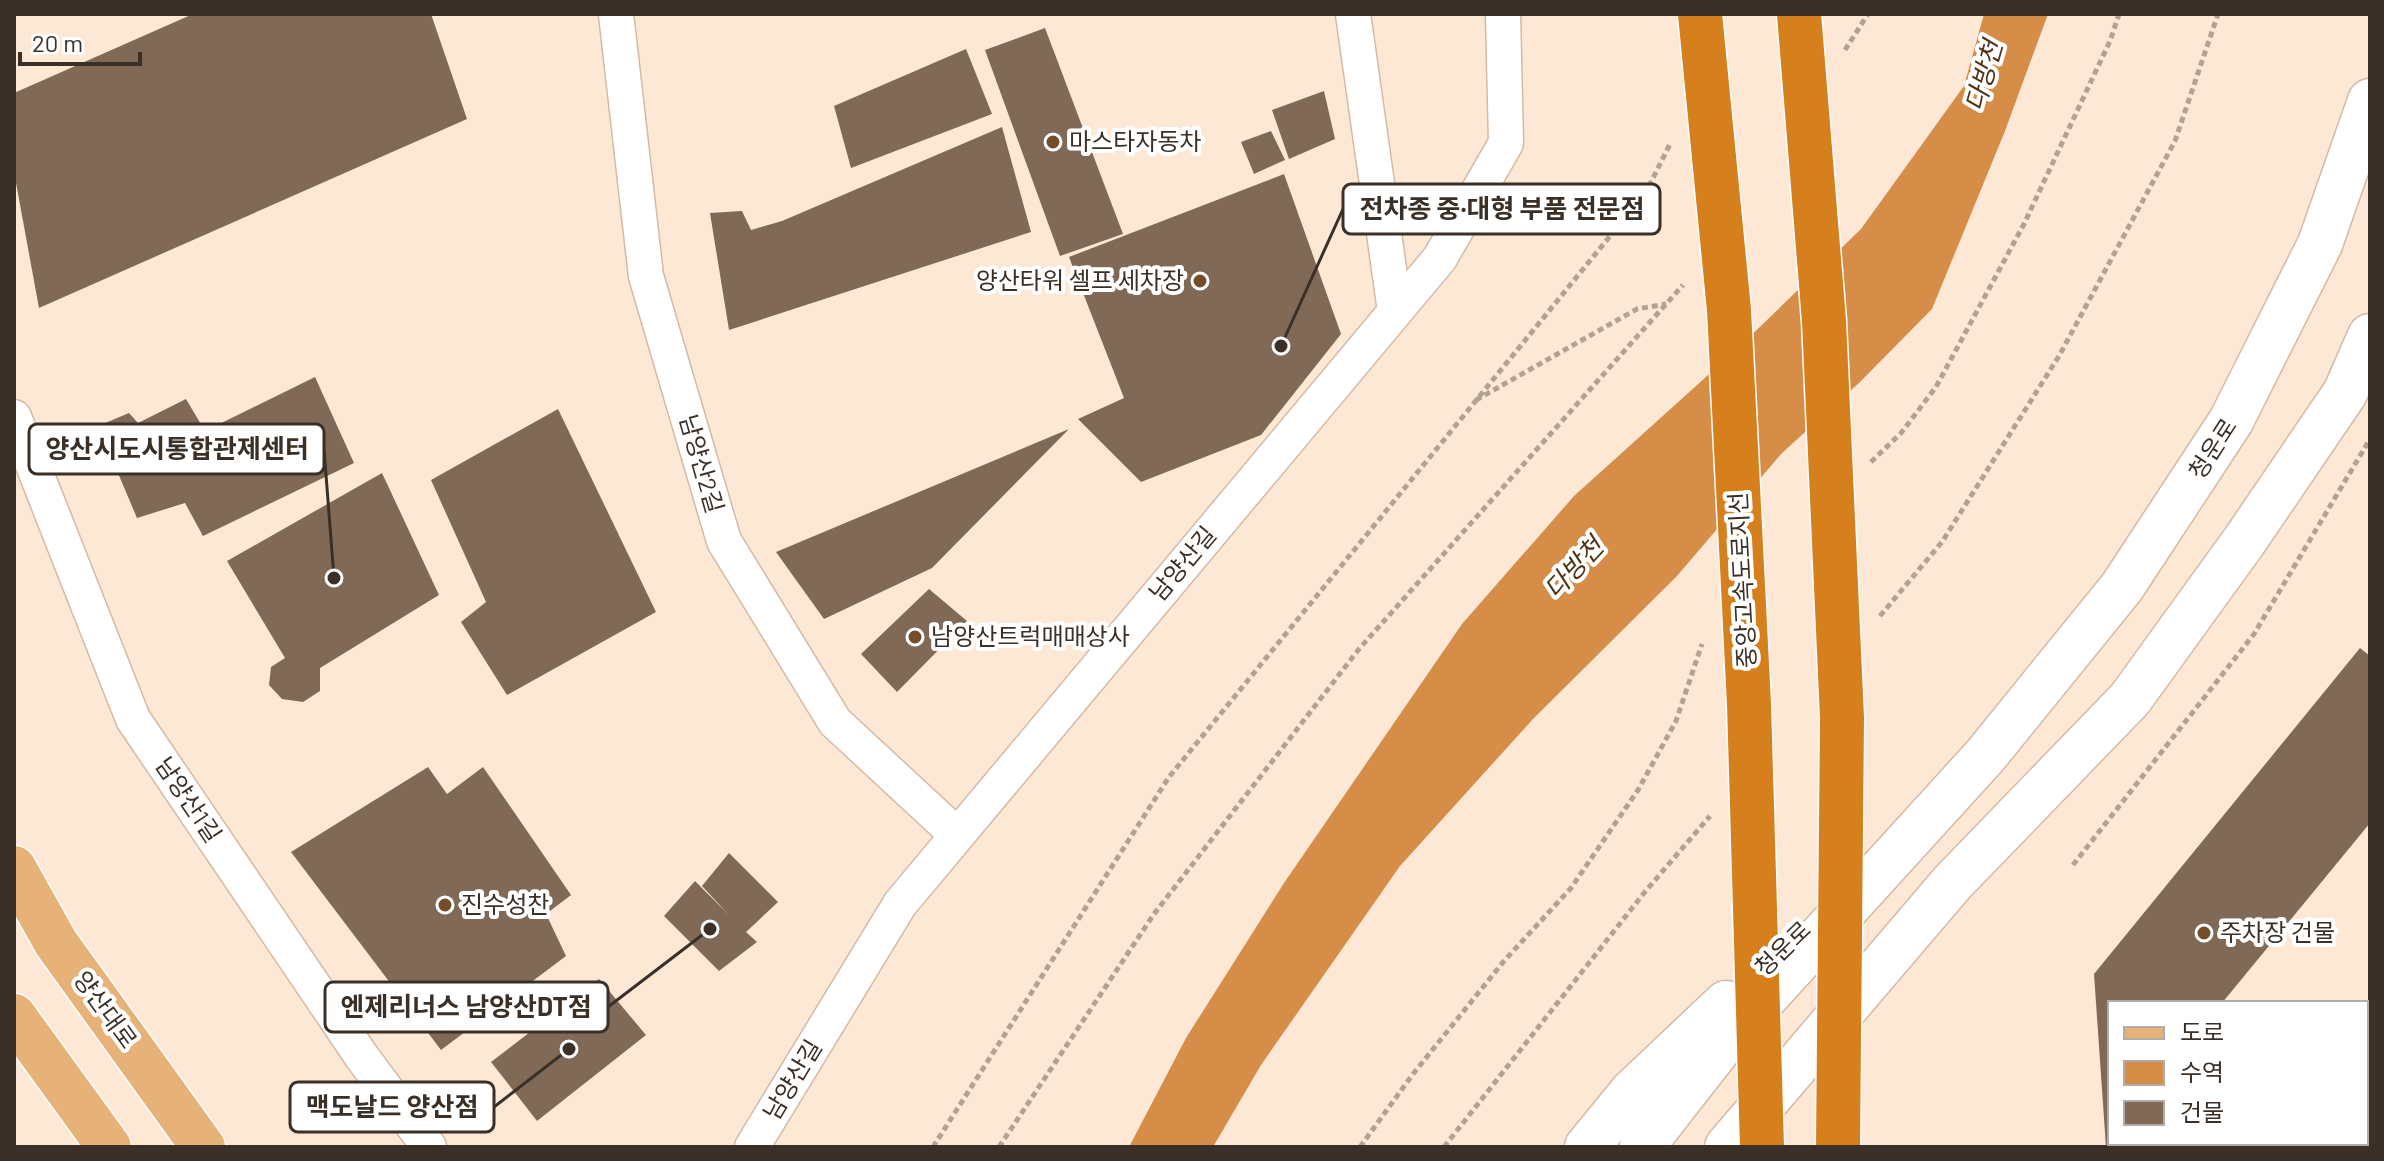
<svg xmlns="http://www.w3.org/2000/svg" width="2384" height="1161" font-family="Barlow,'Noto Sans KR',sans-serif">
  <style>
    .water { fill: #d58d48 }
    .building { fill: #806956 }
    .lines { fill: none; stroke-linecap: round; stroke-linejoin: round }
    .minor-casing { stroke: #d4baa5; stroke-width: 37 }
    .secondary-casing { stroke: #d4baa5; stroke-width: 47 }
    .primary-casing { stroke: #fff; stroke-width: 47 }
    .path { stroke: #b3a293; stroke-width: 5; stroke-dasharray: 6 4; stroke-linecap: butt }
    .minor { stroke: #fff; stroke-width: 34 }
    .secondary { stroke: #fff; stroke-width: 44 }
    .primary { stroke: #e6b277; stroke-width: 44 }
    .motorway-bridge-casing { stroke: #fff; stroke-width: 47; stroke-linecap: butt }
    .motorway-bridge { stroke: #d57f1d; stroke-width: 44 }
    .poi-dot { fill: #744d2a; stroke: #fff; stroke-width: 3 }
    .labels { text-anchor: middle; stroke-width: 8; stroke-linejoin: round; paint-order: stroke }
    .poi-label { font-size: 24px; fill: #3a3027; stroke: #fff; text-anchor: start }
    .street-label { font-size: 24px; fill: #3a3027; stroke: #fff }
    .water-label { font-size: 26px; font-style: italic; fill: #503215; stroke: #fff }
    .leader { fill: none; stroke: #3a3027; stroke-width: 3 }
    .callout-dot { fill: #3a3027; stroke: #fff; stroke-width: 3 }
    .callout { fill: #fff; stroke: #3a3027; stroke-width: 3 }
    .callout-label { font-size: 26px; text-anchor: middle; font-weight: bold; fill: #3a3027 }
  </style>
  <rect width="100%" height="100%" fill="#fde8d6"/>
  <!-- water -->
  <polygon class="water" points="1984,14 2048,14 2005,131 1932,309 1860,382 1781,454 1677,576 1533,719 1400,866 1261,1065 1213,1147 1129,1147 1186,1038 1284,883 1462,624 1574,496 1737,349 1861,229 1964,86"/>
  <!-- building -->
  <g class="building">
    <polygon points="193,14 431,14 467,119 39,308 14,172 14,93"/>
    <polygon points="1045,28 1123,234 1060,256 985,50"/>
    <polygon points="966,49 992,114 851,168 834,106"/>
    <polygon points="1324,91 1335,139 1289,159 1272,110"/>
    <polygon points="1002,127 1031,232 729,330 710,213 742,211 751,230 782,221"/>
    <polygon points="1271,131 1285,160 1254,174 1241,142"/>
    <polygon points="1284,174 1341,334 1261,435 1141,482 1078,419 1124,398 1069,257"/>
    <polygon points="315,377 354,463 203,536 185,503 137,518 98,426 129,413 138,423 186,399 205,431"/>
    <polygon points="558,409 656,612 507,695 461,622 486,602 431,480"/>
    <polygon points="1069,429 932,568 824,619 776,552"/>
    <polygon points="382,473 439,595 320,668 320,691 303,702 282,699 269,685 271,667 285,658 227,561"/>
    <polygon points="929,589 967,621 897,692 861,654"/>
    <polygon points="2360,648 2370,656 2370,823 2222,1003 2110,1003 2110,1143 2226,1143 2226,1147 2106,1147 2094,974"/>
    <polygon points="428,767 447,794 483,767 571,895 546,914 566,956 441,1050 291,852"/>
    <polygon points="729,853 778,902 746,932 757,942 719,971 664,916 695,881 729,915 702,886"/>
    <polygon points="599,979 646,1035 537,1121 491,1062"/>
  </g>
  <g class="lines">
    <!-- minor casing -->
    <g class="minor-casing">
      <g id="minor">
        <polyline points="616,14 646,276 724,541 835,722 957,835"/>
        <polyline points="1353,14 1395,311"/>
        <polyline points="14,417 133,719 362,1057 429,1147"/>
        <polyline points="752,1147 900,904 1440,258 1506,143 1503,14"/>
      </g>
    </g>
    <!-- secondary casing -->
    <g class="secondary-casing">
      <g id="secondary">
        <polyline points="1587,1147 1632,1092 1726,1003"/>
        <polyline points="1642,1147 1721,1046 1985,756 2122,587 2231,421 2320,244 2370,101"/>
        <polyline points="1727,1147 1952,883 2130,699 2245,540 2345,393 2370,336"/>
      </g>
    </g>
    <!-- primary casing -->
    <g class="primary-casing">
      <g id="primary">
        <polyline points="14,868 56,943 203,1147"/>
        <polyline points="14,1016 109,1147"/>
      </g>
    </g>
    <!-- path -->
    <g class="path">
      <polyline points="1845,50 1868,14"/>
      <polyline points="1476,400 1637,309 1666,304"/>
      <polyline points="1871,462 1901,433 1936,387 2024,224 2110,41 2119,14"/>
      <polyline points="1880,616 1942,542 2059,356 2175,141 2218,14"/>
      <polyline points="2073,865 2254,634 2370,439"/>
      <polyline points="933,1147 1169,777 1646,192 1670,144"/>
      <polyline points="999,1147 1154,914 1359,649 1683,285"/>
      <polyline points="1360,1147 1413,1074 1504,961 1571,888 1638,790 1676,721 1702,644"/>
      <polyline points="1444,1147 1644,893 1710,816"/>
    </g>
    <!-- minor -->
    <use href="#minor" class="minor"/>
    <!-- secondary -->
    <use href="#secondary" class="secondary"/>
    <!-- primary -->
    <use href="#primary" class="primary"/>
    <!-- motorway-bridge casing -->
    <g class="motorway-bridge-casing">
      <g id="motorway-bridge">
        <polyline points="1700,14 1729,310 1749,704 1762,1147"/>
        <polyline points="1799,14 1824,321 1842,718 1838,1147"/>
      </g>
    </g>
    <!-- motorway-bridge -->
    <use href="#motorway-bridge" class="motorway-bridge"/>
  </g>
  <!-- markers -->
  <g class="poi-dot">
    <circle cx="1053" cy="142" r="8"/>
    <circle cx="1200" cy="281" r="8"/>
    <circle cx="915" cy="637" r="8"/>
    <circle cx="445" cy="905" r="8"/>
    <circle cx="2204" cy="933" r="8"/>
  </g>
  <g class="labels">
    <!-- poi labels -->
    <g class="poi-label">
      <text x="1069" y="150">마스타자동차</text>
      <text x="1184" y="289" text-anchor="end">양산타워 셀프 세차장</text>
      <text x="931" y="645">남양산트럭매매상사</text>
      <text x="461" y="913">진수성찬</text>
      <text x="2220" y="941">주차장 건물</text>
    </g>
    <!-- street labels -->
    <g class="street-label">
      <text transform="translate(2213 449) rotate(-57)" y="8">청운로</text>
      <text transform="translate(701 464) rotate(74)" y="8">남양산2길</text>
      <text transform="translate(1183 564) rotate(-50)" y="8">남양산길</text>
      <text transform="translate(1743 580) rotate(-93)" y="8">중앙고속도로지선</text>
      <text transform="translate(188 800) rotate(56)" y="8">남양산1길</text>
      <text transform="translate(1783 949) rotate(-44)" y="8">청운로</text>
      <text transform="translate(105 1010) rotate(54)" y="8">양산대로</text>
      <text transform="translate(793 1080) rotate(-59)" y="8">남양산길</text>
    </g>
    <!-- water labels -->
    <g class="water-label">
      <text transform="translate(1984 76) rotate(-74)" y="9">다방천</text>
      <text transform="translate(1574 568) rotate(-47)" y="9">다방천</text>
    </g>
  </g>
  <!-- callouts -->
  <path class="leader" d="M1281 346L1343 209M334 578L324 449M710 929L608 1007M569 1049L494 1107"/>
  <g class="callout-dot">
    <circle cx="1281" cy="346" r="8"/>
    <circle cx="334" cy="578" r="8"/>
    <circle cx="710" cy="929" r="8"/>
    <circle cx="569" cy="1049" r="8"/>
  </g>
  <g class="callout">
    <rect x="1343" y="184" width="317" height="50" rx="8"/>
    <rect x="29" y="424" width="295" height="50" rx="8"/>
    <rect x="325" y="982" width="283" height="50" rx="8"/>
    <rect x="290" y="1082" width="204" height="50" rx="8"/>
  </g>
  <g class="callout-label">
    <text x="1502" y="218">전차종 중·대형 부품 전문점</text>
    <text x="177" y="458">양산시도시통합관제센터</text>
    <text x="466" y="1016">엔제리너스 남양산DT점</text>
    <text x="392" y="1116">맥도날드 양산점</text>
  </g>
  <!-- border -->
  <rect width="2384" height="1161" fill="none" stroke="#3a3027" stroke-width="32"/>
  <!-- legend -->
  <rect x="2108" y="1001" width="260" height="144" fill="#ffffff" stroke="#b0aca9" stroke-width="2"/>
  <rect x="2124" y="1027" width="40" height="12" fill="#e6b277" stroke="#b0aca9" stroke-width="2"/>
  <text x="2180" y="1041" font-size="24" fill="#3a3027">도로</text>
  <rect x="2124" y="1061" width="40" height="24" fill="#d58d48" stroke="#b0aca9" stroke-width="2"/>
  <text x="2180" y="1081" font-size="24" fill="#3a3027">수역</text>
  <rect x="2124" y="1101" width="40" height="24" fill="#806956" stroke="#b0aca9" stroke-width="2"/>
  <text x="2180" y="1121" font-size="24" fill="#3a3027">건물</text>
  <!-- scale -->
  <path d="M20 52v12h120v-12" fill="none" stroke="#3a3027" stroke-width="4"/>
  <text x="32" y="52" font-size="24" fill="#3a3027" stroke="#ffffff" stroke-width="6" paint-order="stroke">20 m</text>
</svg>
